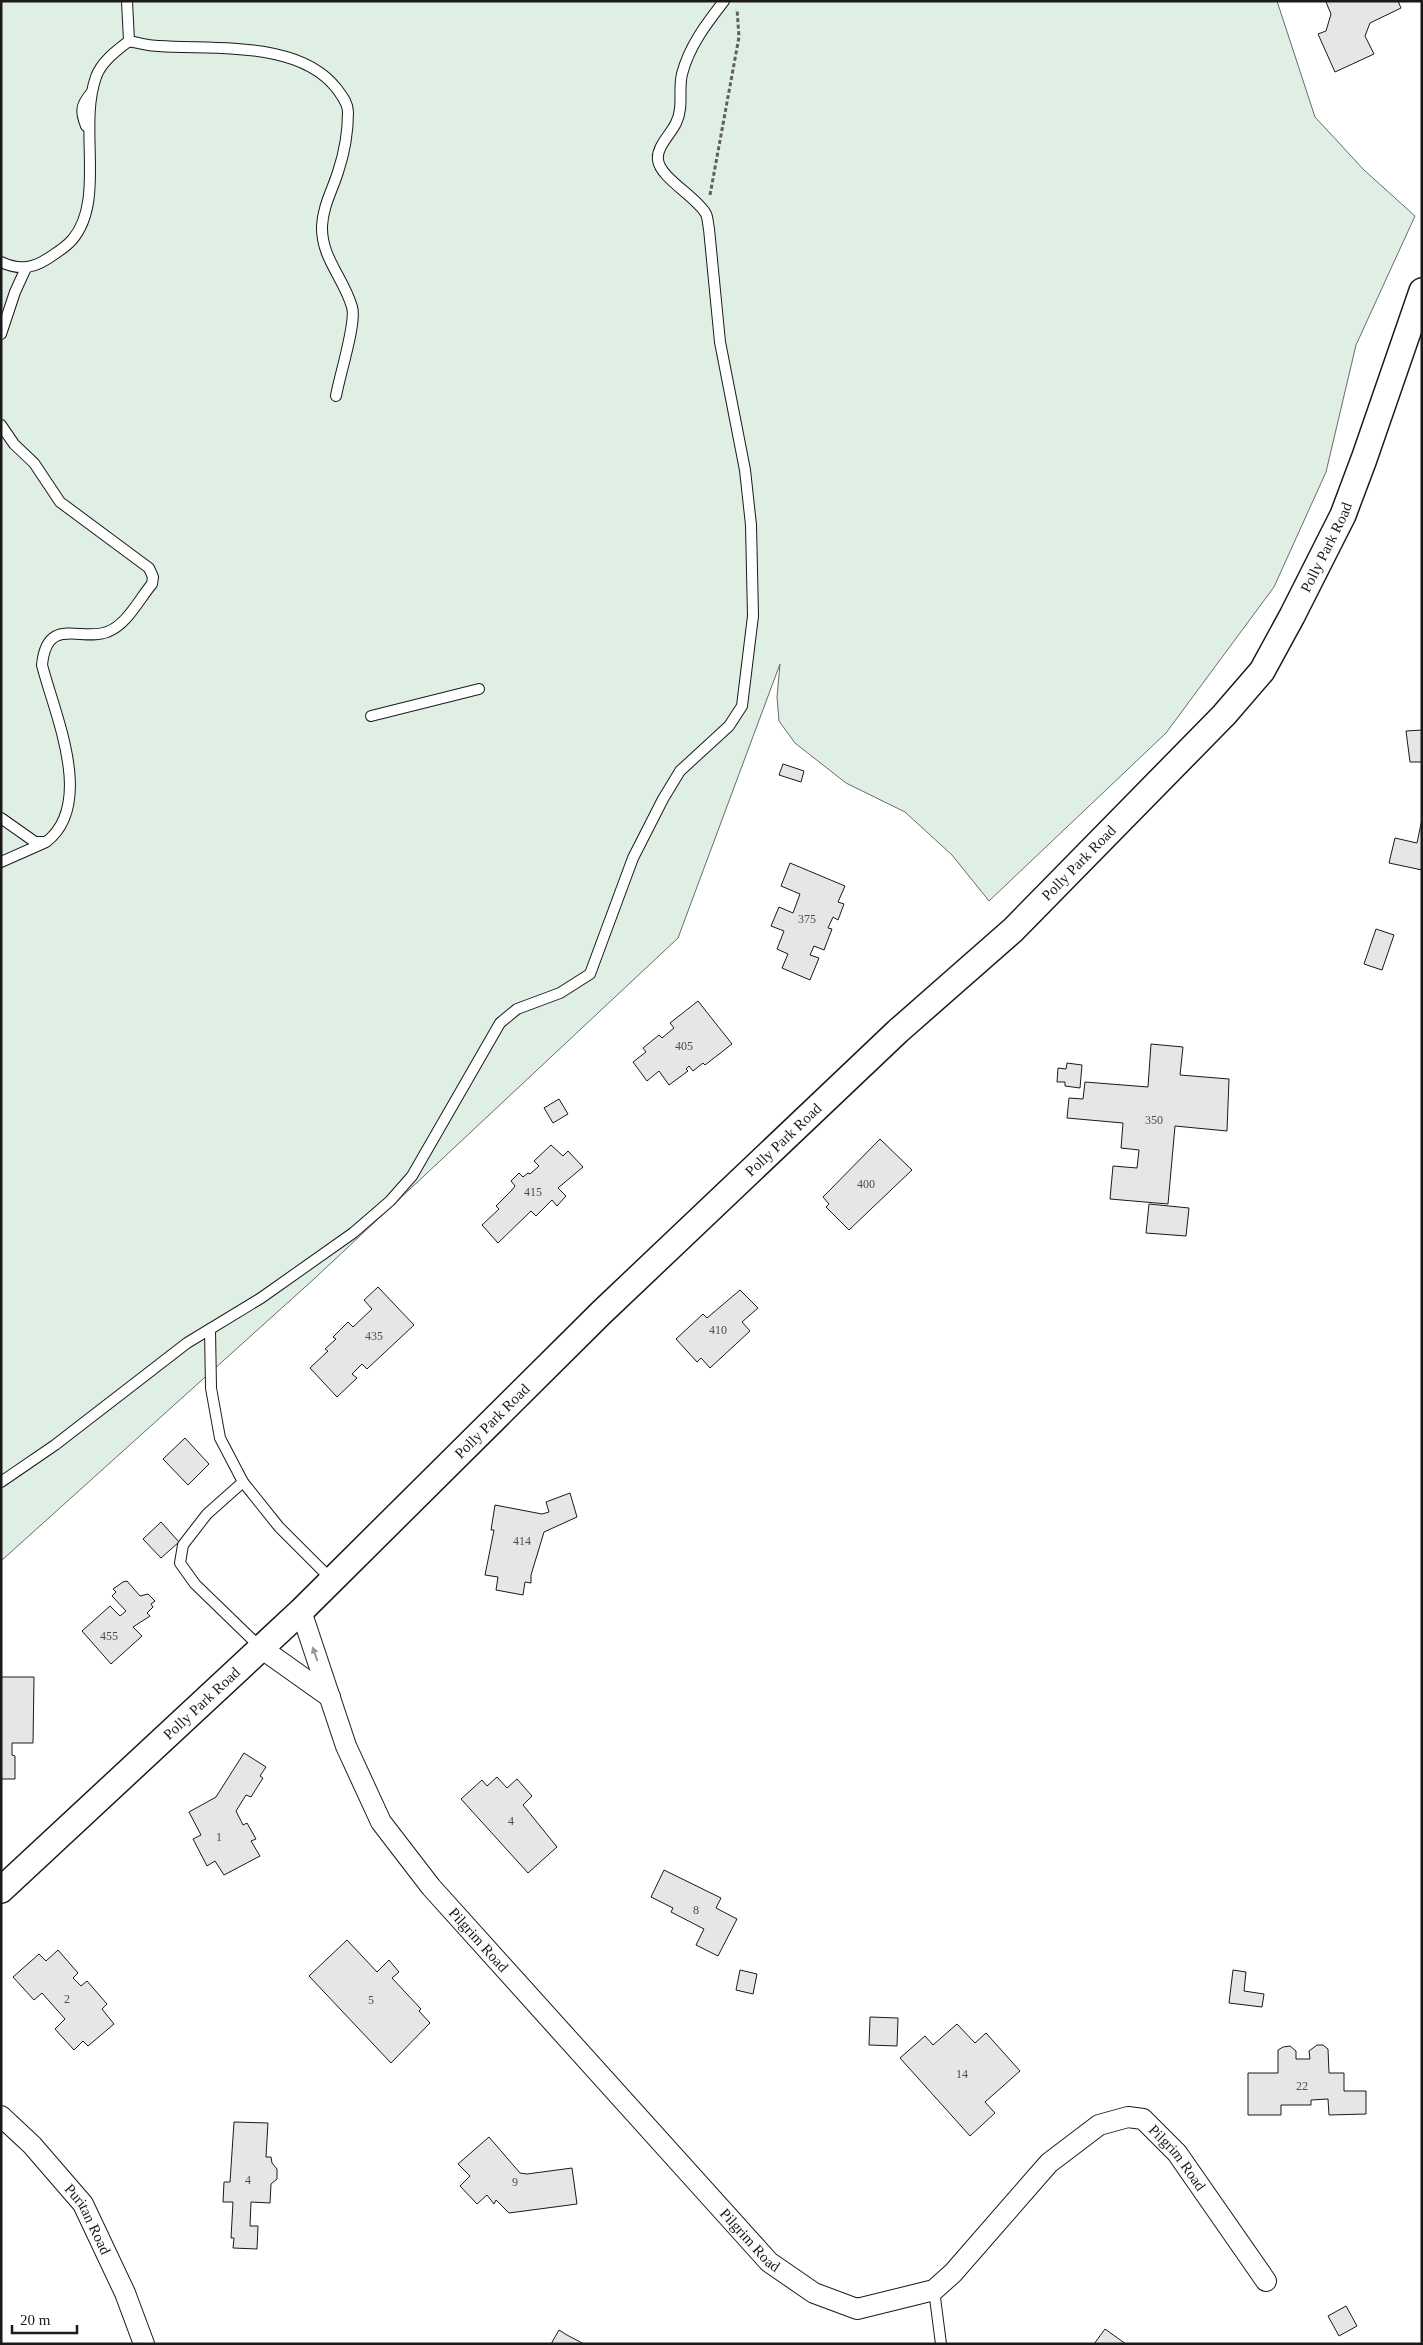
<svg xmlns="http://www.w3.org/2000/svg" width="1423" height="2345" font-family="Georgia,serif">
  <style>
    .green { fill: #e0efe3; stroke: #6a6a6a }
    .building { fill: #e6e6e6; stroke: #1a1a1a }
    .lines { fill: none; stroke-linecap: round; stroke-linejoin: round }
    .service-casing { stroke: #1a1a1a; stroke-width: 12 }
    .minor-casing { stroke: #1a1a1a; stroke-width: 22 }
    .tertiary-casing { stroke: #1a1a1a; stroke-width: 28 }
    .path { stroke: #5f5f5f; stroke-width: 3; stroke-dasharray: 4 2.5; stroke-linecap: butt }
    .service { stroke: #fff; stroke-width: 10 }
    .minor { stroke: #fff; stroke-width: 20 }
    .tertiary { stroke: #fff; stroke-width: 25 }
    .oneway { fill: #989898 }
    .labels { text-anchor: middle; stroke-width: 4; stroke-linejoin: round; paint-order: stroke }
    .number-label { font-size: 12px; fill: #4d4d4d }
    .street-label { font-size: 15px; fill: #1a1a1a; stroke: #fff }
  </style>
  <rect width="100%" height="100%" fill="#fff"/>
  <!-- green -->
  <polygon class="green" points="1,1 1277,1 1315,117 1364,170 1415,216 1356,345 1326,472 1274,587 1166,733 989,901 952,855 905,812 846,783 795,743 779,721 777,697 780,664 678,938 314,1279 1,1561"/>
  <!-- building -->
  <g class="building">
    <polygon points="1329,1 1398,1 1401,8 1370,23 1365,36 1374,54 1335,72 1318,34 1326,31 1331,14 1326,2"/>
    <polygon points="1422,730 1422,762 1410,762 1406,731"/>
    <polygon points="783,764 804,771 801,782 779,775"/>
    <polygon points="1422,819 1422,870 1389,863 1395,838 1417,843"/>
    <polygon points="790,863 845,886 838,902 844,904 838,920 833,917 828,928 832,929 824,950 814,946 810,955 819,958 810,980 782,968 788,954 777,949 784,931 771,926 779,907 793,913 800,894 781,886"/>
    <polygon points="1376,929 1394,935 1382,970 1364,964"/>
    <polygon points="698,1001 732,1044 705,1065 703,1063 693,1071 689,1066 686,1069 688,1071 669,1085 659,1071 647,1081 633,1062 646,1052 643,1048 659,1035 662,1038 674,1028 670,1023"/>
    <polygon points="1151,1044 1183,1047 1180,1075 1229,1079 1227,1131 1175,1126 1168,1204 1110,1199 1113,1166 1137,1168 1139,1150 1121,1148 1123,1123 1067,1118 1069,1098 1083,1099 1085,1082 1148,1087"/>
    <polygon points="1067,1063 1082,1065 1080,1088 1065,1086 1065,1082 1057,1082 1058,1068 1066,1069"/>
    <polygon points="559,1099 568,1114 553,1123 544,1108"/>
    <polygon points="880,1139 912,1170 849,1230 826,1207 829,1204 823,1197"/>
    <polygon points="551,1145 563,1156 568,1151 583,1167 558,1188 566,1196 557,1206 552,1200 536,1216 531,1211 498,1243 482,1225 499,1209 496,1206 512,1190 515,1186 511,1181 519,1173 523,1177 528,1173 530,1174 539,1166 534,1161"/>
    <polygon points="1149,1204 1189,1208 1186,1236 1146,1233"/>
    <polygon points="378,1287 414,1325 367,1369 362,1364 352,1374 357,1378 337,1397 310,1368 328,1351 325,1349 336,1339 333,1337 348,1322 353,1327 372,1309 364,1300"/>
    <polygon points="740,1290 758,1308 742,1322 750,1331 710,1368 701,1358 697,1362 676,1339 703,1314 707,1318"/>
    <polygon points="185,1438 209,1464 188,1485 163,1459"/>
    <polygon points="570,1493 577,1517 544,1532 531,1575 531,1583 525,1582 523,1595 496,1590 498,1577 485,1575 494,1530 491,1530 495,1505 542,1514 549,1512 546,1502"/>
    <polygon points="161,1522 179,1542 161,1558 143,1539"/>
    <polygon points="127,1581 140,1596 148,1594 155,1601 151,1604 153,1607 147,1613 150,1616 133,1627 142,1636 111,1664 82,1631 110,1606 120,1616 126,1611 112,1596 116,1592 113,1589 123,1582"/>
    <polygon points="1,1677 34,1677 33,1743 12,1743 12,1755 15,1756 15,1779 1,1779"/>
    <polygon points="244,1753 266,1767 260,1776 263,1778 251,1797 246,1795 236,1811 243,1825 247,1823 256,1839 251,1841 260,1856 224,1875 215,1861 207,1866 193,1839 201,1835 189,1812 216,1797"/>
    <polygon points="497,1777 507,1788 517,1779 532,1796 523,1805 557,1847 528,1873 461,1799 482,1780 487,1786"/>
    <polygon points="664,1870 721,1898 716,1908 737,1919 718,1956 696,1945 704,1929 671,1912 673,1908 651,1897"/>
    <polygon points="347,1940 377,1972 389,1960 399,1972 392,1978 421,2009 419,2011 430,2023 391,2063 309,1976"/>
    <polygon points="58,1950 78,1973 73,1978 81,1986 87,1981 107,2004 102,2009 114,2024 88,2046 83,2041 74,2050 55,2029 65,2019 42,1993 34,2000 13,1977 39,1954 46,1961"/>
    <polygon points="740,1970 757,1974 753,1994 736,1990"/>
    <polygon points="1233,1970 1246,1972 1244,1991 1264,1994 1262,2007 1229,2003"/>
    <polygon points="870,2017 898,2018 897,2046 869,2045"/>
    <polygon points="957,2024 975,2043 986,2033 1020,2071 985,2102 995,2113 970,2136 900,2058 925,2036 933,2045"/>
    <polygon points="1317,2045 1323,2045 1328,2049 1329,2073 1344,2073 1344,2091 1366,2091 1366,2114 1329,2115 1328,2099 1311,2100 1311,2105 1281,2105 1281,2115 1248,2115 1248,2073 1278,2073 1278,2050 1283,2047 1290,2046 1296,2051 1296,2059 1310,2059 1309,2051"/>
    <polygon points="234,2122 268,2123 266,2157 271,2157 272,2163 277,2169 277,2179 271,2184 270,2203 251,2202 250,2226 258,2226 257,2249 233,2248 234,2238 231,2238 233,2202 223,2202 224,2182 230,2182"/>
    <polygon points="489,2137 520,2173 527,2174 572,2168 577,2204 509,2213 496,2200 494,2204 487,2195 477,2204 460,2186 470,2176 458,2164"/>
    <polygon points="1346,2306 1357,2326 1339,2336 1328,2316"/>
    <polygon points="1105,2329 1126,2344 1094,2344"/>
    <polygon points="559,2330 567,2335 584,2344 551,2344"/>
  </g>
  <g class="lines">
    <!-- service casing -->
    <g class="service-casing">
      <g id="service">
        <path d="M129,41C139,43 149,46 159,46C214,50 300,40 337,89C342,96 348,103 348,112C348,132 344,154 338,172C332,191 323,206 322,226C321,258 344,278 352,307C357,322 339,377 336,396"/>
        <path d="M86,126C80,111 81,105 91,93"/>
        <path d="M1,262C18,270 32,269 47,259C56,253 65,248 72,240C106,201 78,127 96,77C101,62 117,50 129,41L127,1"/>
        <polyline points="1,334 15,292 26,268"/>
        <path d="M1,425L14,444L34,463L60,502L149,568L153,577L152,584C139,599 127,625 107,632C81,642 47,615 42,665C54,713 96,804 46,842H35L1,818"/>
        <polyline points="371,716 479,689"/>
        <polyline points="1,862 44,843"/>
        <polyline points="210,1329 211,1388 220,1438 243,1482 279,1527 332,1580"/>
        <path d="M1,1482L55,1445L187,1343L261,1298L353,1233L390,1201L412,1176L500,1023L517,1009L560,993L590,974L633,858L663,799L680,771L729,726L742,706L753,616L751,525L745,470L720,342L709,229C708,225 708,218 706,214C697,197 660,178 658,160C656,147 671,134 676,123C684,107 678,90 682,74C689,46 707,23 724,1"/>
        <polyline points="243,1482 207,1514 183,1545 180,1563 195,1584 261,1648"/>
        <polyline points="934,2290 941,2344"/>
      </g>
    </g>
    <!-- minor casing -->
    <g class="minor-casing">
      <g id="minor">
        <path id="s1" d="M301,1611L346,1746L381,1822L431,1887L769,2262L814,2293L857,2309L934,2290L953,2273L1049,2163L1099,2125L1128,2117L1143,2119L1177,2153L1266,2281"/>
        <polyline points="261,1648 330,1697"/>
        <path id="s2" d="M1,2116L32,2145L83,2204L125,2293L144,2344"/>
      </g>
    </g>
    <!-- tertiary casing -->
    <g class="tertiary-casing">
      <g id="tertiary">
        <path id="s3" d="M1,1890L301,1611L601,1313L898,1031L1013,930L1224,715L1262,671L1292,616L1343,515L1364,459L1422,291"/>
      </g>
    </g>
    <!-- path -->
    <polyline class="path" points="710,195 739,37 737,9"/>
    <!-- service -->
    <use href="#service" class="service"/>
    <!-- minor -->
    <use href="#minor" class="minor"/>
    <!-- tertiary -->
    <use href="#tertiary" class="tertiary"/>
  </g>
  <!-- one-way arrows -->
  <defs><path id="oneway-solid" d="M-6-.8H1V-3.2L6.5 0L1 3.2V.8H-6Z" transform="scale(1.25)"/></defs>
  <use class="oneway" href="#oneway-solid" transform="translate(315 1654) rotate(-109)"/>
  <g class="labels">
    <!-- number labels -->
    <g class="number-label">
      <text x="807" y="923">375</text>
      <text x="684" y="1050">405</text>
      <text x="1154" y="1124">350</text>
      <text x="866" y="1188">400</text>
      <text x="533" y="1196">415</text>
      <text x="718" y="1334">410</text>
      <text x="374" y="1340">435</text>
      <text x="522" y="1545">414</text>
      <text x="109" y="1640">455</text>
      <text x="511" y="1825">4</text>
      <text x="219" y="1841">1</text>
      <text x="696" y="1914">8</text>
      <text x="67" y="2003">2</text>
      <text x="371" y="2004">5</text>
      <text x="962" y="2078">14</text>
      <text x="1302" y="2090">22</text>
      <text x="248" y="2184">4</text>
      <text x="515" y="2186">9</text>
    </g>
    <!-- street labels -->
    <g class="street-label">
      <text dy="5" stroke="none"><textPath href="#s3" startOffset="1894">Polly Park Road</textPath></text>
      <text dy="5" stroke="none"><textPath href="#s3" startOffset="1489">Polly Park Road</textPath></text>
      <text dy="5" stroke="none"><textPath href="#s3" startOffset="1084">Polly Park Road</textPath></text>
      <text dy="5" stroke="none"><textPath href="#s3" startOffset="679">Polly Park Road</textPath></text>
      <text dy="5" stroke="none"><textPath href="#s3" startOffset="274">Polly Park Road</textPath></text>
      <text dy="5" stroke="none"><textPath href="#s1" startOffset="379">Pilgrim Road</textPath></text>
      <text dy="5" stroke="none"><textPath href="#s1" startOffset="1324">Pilgrim Road</textPath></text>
      <text dy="5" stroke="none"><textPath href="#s2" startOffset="136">Puritan Road</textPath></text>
      <text dy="5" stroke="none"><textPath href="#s1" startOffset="784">Pilgrim Road</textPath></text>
    </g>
  </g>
  <!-- border -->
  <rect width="1423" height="2345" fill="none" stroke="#1a1a1a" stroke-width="5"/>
  <!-- scale -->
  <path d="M12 2325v8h65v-8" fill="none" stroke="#1a1a1a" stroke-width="2.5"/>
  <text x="20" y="2325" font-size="15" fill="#1a1a1a" stroke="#ffffff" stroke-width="4" paint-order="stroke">20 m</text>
</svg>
